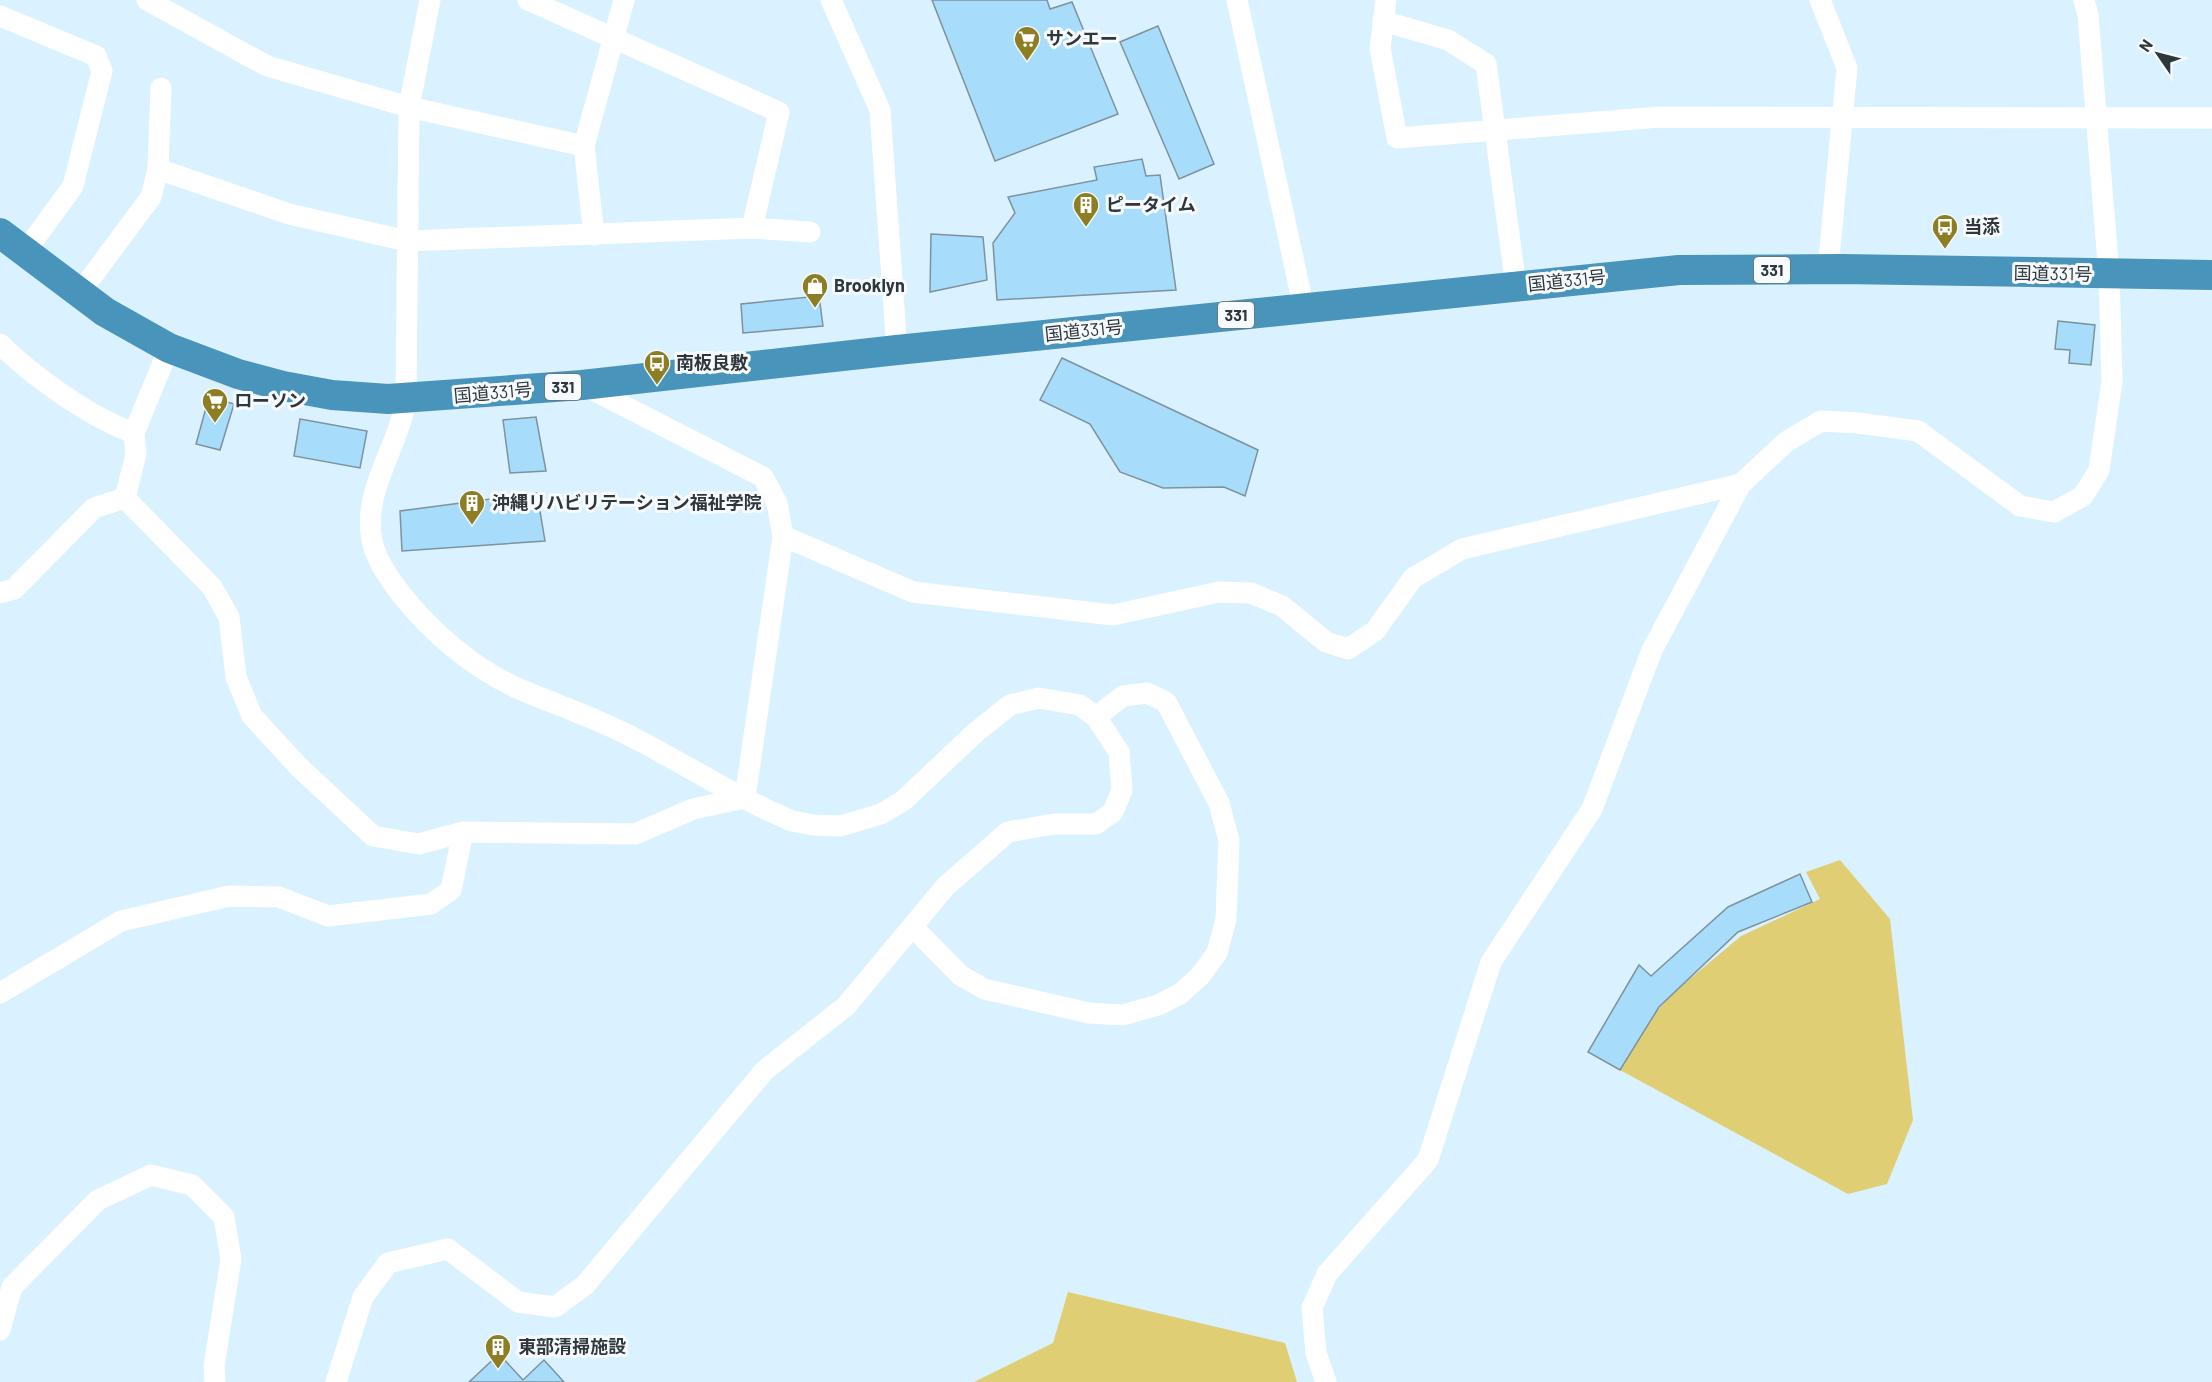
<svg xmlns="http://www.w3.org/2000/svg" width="2212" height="1382" font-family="Barlow,'Noto Sans JP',sans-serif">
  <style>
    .green { fill: #e0ce74 }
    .building { fill: #a7ddfb; stroke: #7d929e; stroke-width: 1.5 }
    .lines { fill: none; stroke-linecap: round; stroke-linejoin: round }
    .minor { stroke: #fff; stroke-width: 21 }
    .highway { stroke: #4994bb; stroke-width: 30 }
    .labels { text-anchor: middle; stroke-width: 6; stroke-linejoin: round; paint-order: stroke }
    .shield { fill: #f7fbfe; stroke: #6a7276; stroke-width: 1.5 }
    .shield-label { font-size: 16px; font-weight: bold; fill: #2e373c }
    .poi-label { font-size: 18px; font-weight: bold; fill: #2e373c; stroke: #f7fbfe; text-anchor: start }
    .street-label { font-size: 18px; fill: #2e373c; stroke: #f7fbfe }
  </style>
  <rect width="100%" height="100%" fill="#daf1ff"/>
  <!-- green -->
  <g class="green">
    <polygon points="1840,860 1890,919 1913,1120 1887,1184 1848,1194 1620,1070 1652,1017 1673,993 1741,936 1820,899 1806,872"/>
    <polygon points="1068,1292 1285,1343 1297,1382 974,1382 1053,1343"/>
  </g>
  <!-- building -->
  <g class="building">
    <polygon points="932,0 1047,0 1050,9 1072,2 1118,114 995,161"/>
    <polygon points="1158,26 1214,164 1179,179 1120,42"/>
    <polygon points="1142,159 1146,176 1160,175 1176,290 997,300 993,243 1015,213 1008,197 1097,180 1094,167"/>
    <polygon points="931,234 983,237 987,280 930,292"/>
    <polygon points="819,296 823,326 743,333 741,304"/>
    <polygon points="2058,321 2095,325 2091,365 2069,363 2070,350 2055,349"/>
    <polygon points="1062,358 1258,450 1245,496 1224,487 1163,488 1120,472 1090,424 1040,400"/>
    <polygon points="209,397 234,404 220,450 196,444"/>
    <polygon points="536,417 546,471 510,473 503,420"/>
    <polygon points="300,419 367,431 360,468 294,456"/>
    <polygon points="537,493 545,541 402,551 400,511"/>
    <polygon points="1800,874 1812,902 1738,932 1659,1007 1620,1070 1588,1052 1639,965 1651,976 1728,907"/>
    <polygon points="499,1354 523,1380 544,1360 564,1382 469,1382"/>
  </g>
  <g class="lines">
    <!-- minor -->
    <g class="minor">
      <polyline points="147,0 267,66 409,107 584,146 594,235"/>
      <polyline points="831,0 880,110 897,350"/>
      <polyline points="1237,0 1304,309"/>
      <polyline points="1386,0 1380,48 1397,138 1660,117 2212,118"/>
      <polyline points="1820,0 1847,68 1828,269"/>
      <polyline points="0,16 96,56 102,71 73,186 25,252"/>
      <polyline points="1383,21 1448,40 1486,64 1516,286"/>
      <polyline points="584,146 624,0"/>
      <polyline points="158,169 289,214 407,241 752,228 779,112 528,0"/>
      <polyline points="752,228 810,232"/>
      <polyline points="79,294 151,197 158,169 161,88"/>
      <path d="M0,344C32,376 91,418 134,433"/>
      <polyline points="583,385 763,477 777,503 783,536 745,798"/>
      <polyline points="125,498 212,587 229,617 236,677 252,716 299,767 373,836 419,844 463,832 635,834 693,809 745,798"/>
      <polyline points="125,498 136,454 134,433 169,348"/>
      <polyline points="783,536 913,592 1113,615 1219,592 1251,593 1282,606 1326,642 1348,649 1375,631 1413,578 1462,549 1741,484"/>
      <polyline points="0,593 14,589 94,508 125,498"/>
      <polyline points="913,927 960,975 984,989 1089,1013 1123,1015 1158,1005 1180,994 1200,976 1217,953 1226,919 1229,841 1219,803 1166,702 1147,693 1123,696 1096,717"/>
      <polyline points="0,993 121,921 229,896 279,897 328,916 431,904 451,890 463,832"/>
      <polyline points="0,1330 12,1287 98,1200 151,1175 192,1185 224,1217 231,1259 214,1366 215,1382"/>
      <path d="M336,1382L363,1297L388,1263L448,1249L518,1302L555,1307L585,1285L765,1070L846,1006L946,886L1008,832L1054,824H1096L1113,812L1122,790L1119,752L1096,717L1080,705L1039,698L1010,705L976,732L903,801L881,814L840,826L813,825L792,821C737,798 687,765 634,738C597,718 556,705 517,688C473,668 431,632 401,594C387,575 374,558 371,534C365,487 399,446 406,399L409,107L430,0"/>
      <polyline points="1326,1382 1316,1353 1312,1308 1327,1274 1428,1160 1491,962 1592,809 1652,650 1741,484 1786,442 1821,421 1858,423 1918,431 2020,506 2054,512 2083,496 2099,470 2112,381 2109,275 2088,15 2084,0"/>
    </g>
    <!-- highway -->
    <polyline class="highway" points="0,233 105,312 169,348 238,374 283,386 332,395 388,399 582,385 897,350 1679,270 1842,269 2212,275"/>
  </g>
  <!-- icons -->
  <defs>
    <g id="supermarket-pin" transform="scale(1.35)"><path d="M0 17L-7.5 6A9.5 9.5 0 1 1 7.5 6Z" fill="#8d7d23" stroke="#f7fbfe"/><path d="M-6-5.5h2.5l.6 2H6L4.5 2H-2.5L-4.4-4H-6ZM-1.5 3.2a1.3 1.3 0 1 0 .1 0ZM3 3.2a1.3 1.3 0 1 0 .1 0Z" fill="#fff"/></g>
    <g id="building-pin" transform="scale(1.35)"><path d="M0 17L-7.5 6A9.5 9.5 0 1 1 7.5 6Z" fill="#8d7d23" stroke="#f7fbfe"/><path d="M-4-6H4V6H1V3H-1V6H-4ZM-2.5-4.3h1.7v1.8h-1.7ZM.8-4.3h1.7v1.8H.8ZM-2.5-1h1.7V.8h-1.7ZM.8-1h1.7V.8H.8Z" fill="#fff"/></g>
    <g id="bus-pin" transform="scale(1.35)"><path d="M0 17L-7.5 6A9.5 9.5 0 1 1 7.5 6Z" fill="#8d7d23" stroke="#f7fbfe"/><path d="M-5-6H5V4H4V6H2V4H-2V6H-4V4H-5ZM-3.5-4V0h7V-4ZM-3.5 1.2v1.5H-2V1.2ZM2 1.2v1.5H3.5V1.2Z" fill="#fff"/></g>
    <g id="shop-pin" transform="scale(1.35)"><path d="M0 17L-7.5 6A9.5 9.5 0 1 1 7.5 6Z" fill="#8d7d23" stroke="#f7fbfe"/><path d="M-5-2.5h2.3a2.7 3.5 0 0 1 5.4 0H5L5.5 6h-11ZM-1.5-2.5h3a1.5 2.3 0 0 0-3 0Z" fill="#fff"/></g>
  </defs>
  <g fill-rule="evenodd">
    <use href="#supermarket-pin" x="1027" y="39"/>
    <use href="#building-pin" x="1086" y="205"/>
    <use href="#bus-pin" x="1945" y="227"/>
    <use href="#shop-pin" x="815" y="286"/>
    <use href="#bus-pin" x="657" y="363"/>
    <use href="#supermarket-pin" x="215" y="401"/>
    <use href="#building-pin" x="472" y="503"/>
    <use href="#building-pin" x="498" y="1347"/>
  </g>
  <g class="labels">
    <!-- shield labels -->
    <g class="shield">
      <rect x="1754" y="257" width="36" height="26" rx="4.5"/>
      <rect x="1218" y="302" width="36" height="26" rx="4.5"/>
      <rect x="545" y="374" width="36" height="26" rx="4.5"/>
    </g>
    <g class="shield-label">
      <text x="1772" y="276">331</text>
      <text x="1236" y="321">331</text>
      <text x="563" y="393">331</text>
    </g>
    <!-- poi labels -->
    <g class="poi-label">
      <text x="1046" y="45">サンエー</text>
      <text x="1106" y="211">ピータイム</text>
      <text x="1964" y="233">当添</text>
      <text x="834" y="292">Brooklyn</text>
      <text x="676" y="369">南板良敷</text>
      <text x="234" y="407">ローソン</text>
      <text x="492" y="509">沖縄リハビリテーション福祉学院</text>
      <text x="518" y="1353">東部清掃施設</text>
    </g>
    <!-- street labels -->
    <g class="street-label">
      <text transform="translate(2053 274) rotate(1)" y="6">国道331号</text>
      <text transform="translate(1567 281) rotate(-6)" y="6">国道331号</text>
      <text transform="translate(1084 331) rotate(-6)" y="6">国道331号</text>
      <text transform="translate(493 393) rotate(-5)" y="6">国道331号</text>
    </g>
  </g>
  <!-- north arrow -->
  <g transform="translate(2158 54) rotate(305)" stroke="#f7fbfe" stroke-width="4.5" paint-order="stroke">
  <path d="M0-4.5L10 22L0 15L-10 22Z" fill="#2e373c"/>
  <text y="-9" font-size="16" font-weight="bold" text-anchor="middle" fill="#2e373c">N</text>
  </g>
</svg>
